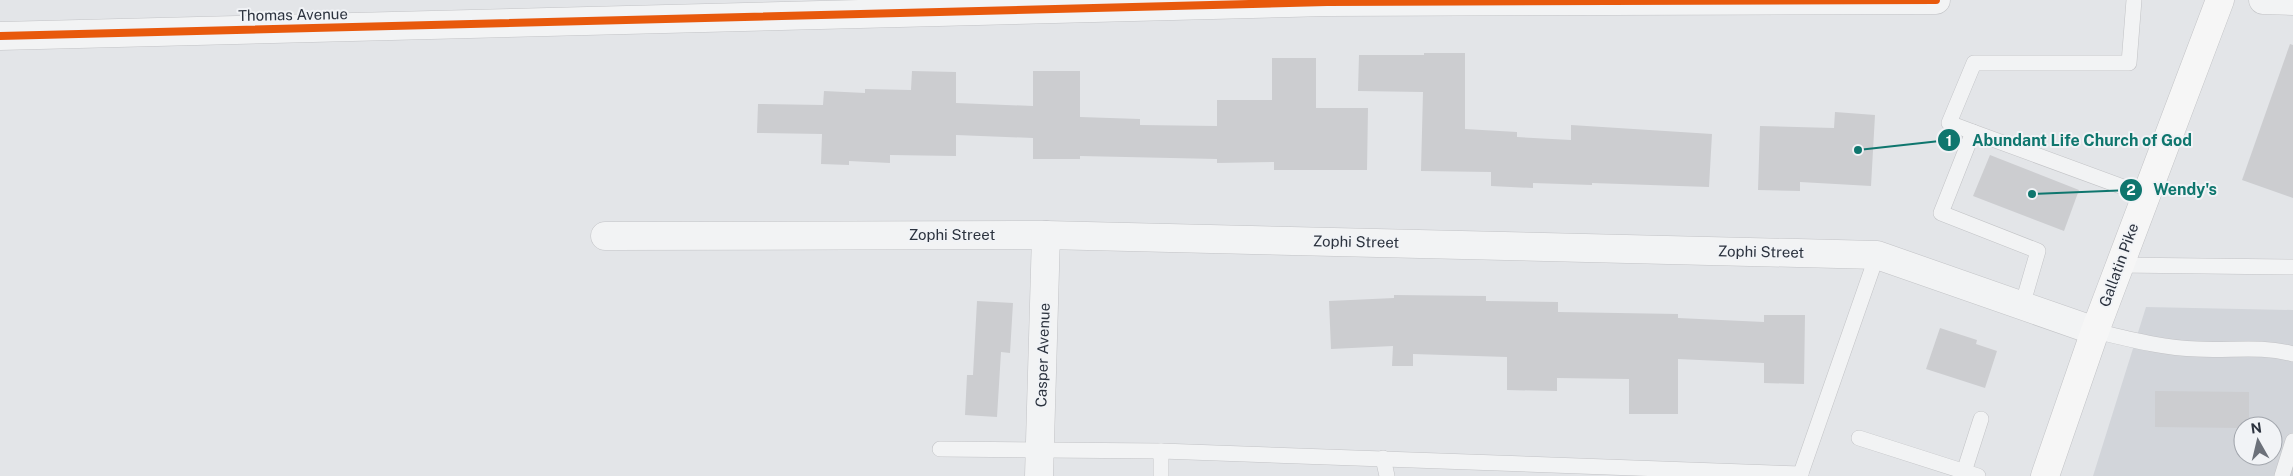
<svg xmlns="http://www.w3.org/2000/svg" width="2293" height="476" font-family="'Public Sans',sans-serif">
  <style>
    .built { fill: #d2d5da; fill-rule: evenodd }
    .building { fill: #cccdd0 }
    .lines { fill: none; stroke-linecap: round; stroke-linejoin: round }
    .service-casing { stroke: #c2c3c6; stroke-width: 16 }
    .minor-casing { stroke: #c2c3c6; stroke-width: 29 }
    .tertiary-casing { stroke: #c2c3c6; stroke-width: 29 }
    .secondary-casing { stroke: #c2c3c6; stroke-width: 29 }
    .service { stroke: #f2f3f4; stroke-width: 15 }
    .minor { stroke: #f2f3f4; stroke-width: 28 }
    .tertiary { stroke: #f2f3f4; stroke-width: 28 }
    .secondary { stroke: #f6f6f6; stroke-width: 28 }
    .cycleway-casing { stroke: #f1f3f6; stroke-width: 11 }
    .cycleway { stroke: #e8590c; stroke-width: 8 }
    .labels { text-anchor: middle; stroke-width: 4; stroke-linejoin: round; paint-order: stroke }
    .street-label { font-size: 15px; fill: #2c333f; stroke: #f1f3f6 }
    .leader { fill: none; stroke: #0f766e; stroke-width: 2 }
    .callout-dot { fill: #0f766e; stroke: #f1f3f6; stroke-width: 2 }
    .mark-label { font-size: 15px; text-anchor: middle; font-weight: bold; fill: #fff }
    .callout-label { font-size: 16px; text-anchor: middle; font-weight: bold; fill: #0f766e; stroke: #f1f3f6; stroke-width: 4; stroke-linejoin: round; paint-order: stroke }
  </style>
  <rect width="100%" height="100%" fill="#e3e5e8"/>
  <!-- built -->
  <path class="built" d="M2146,307L2293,310V476H2093ZM2243,426H2273V456H2243Z"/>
  <!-- building -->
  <g class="building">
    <polygon points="2290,44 2293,45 2293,198 2242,180"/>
    <polygon points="1424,53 1465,53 1465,129 1517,132 1517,137 1571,140 1571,125 1712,134 1709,187 1592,183 1592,185 1533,183 1533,188 1491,186 1491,172 1421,171 1423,92 1358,91 1359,55 1424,55"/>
    <polygon points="1272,58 1316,58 1316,108 1368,108 1367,170 1274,170 1274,162 1217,163 1217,159 1080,156 1080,159 1033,159 1033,138 956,135 956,156 890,155 890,163 849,161 849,165 821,164 822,134 757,133 758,104 823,105 824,91 865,93 865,89 911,90 912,71 956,72 956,103 1033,106 1033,71 1080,71 1080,117 1140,119 1140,125 1217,126 1217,100 1272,100"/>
    <polygon points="1835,112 1875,115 1871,186 1800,182 1800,191 1758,190 1760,126 1834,128"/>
    <polygon points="1990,155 2079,190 2064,231 1973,196"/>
    <polygon points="1394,295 1486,296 1486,301 1558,302 1558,312 1678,314 1678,318 1764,322 1764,315 1805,315 1804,384 1764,383 1764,363 1678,359 1678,414 1629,414 1629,379 1557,378 1557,391 1507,390 1507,357 1413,354 1413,366 1392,366 1393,346 1331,349 1329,301 1394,298"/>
    <polygon points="977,301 1013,303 1010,353 1001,352 997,417 965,415 967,375 973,375"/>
    <polygon points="1940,328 1977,340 1976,344 1997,351 1985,388 1926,369"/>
    <polygon points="2155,391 2249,392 2249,426 2243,426 2243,428 2155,427"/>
  </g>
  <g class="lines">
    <!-- service casing -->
    <g class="service-casing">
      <g id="service">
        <polyline points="1973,132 1949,123 1974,63 2129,63 2134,0"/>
        <polyline points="2119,265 2293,267"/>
        <polyline points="2022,306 2038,251 1941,213 1973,132 2145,195"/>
        <path d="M2095,331C2129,339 2162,348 2197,349C2230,351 2261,345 2293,354"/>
        <polyline points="1859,438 1978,476"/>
        <polyline points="940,449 1161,451 1801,474"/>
        <polyline points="1383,458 1387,476"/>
        <polyline points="1964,472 1981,419"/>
        <polyline points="1161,476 1161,451"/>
        <polyline points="1800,476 1877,255"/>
        <polyline points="2282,476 2293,441"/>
      </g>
    </g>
    <!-- minor casing -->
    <g class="minor-casing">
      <g id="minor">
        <polyline points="0,36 1327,2 1936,0"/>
        <polyline points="605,236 1046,235 1877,255 2095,331"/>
        <polyline points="1039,476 1046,235"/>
      </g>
    </g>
    <!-- tertiary casing -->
    <g class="tertiary-casing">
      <polyline id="tertiary" points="2263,0 2293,1"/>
    </g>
    <!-- secondary casing -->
    <g class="secondary-casing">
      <polyline id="secondary" points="2045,476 2095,331 2220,0"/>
    </g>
    <!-- service -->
    <use href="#service" class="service"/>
    <!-- minor -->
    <use href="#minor" class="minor"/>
    <!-- tertiary -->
    <use href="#tertiary" class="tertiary"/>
    <!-- secondary -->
    <use href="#secondary" class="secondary"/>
    <!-- cycleway casing -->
    <g class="cycleway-casing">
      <polyline id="cycleway" points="0,36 1327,2 1936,0"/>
    </g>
    <!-- cycleway -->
    <use href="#cycleway" class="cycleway"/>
  </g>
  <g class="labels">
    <!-- street labels -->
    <g class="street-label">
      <text transform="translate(293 15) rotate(-1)" y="5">Thomas Avenue</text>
      <text x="952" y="240">Zophi Street</text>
      <text transform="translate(1356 242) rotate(1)" y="5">Zophi Street</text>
      <text transform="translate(1761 252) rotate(1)" y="5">Zophi Street</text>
      <text transform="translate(2119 265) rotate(-70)" y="5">Gallatin Pike</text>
      <text transform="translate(1043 355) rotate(-88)" y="5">Casper Avenue</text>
    </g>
  </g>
  <!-- callouts -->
  <path class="leader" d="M1858 150L1949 140M2032 194L2131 190"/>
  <g class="callout-dot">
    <circle cx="1858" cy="150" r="5"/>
    <circle cx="2032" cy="194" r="5"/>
    <circle cx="1949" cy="140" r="12"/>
    <circle cx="2131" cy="190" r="12"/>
  </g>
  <g class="mark-label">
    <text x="1949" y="146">1</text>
    <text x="2131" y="195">2</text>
  </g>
  <g class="callout-label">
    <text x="2082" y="146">Abundant Life Church of God</text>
    <text x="2185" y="195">Wendy's</text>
  </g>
  <!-- north arrow -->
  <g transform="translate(2258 441) rotate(352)"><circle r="24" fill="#f1f3f6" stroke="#a2a6ad"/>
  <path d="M0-4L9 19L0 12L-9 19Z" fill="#6c717a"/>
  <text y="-8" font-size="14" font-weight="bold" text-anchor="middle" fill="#2c333f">N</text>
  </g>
</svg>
